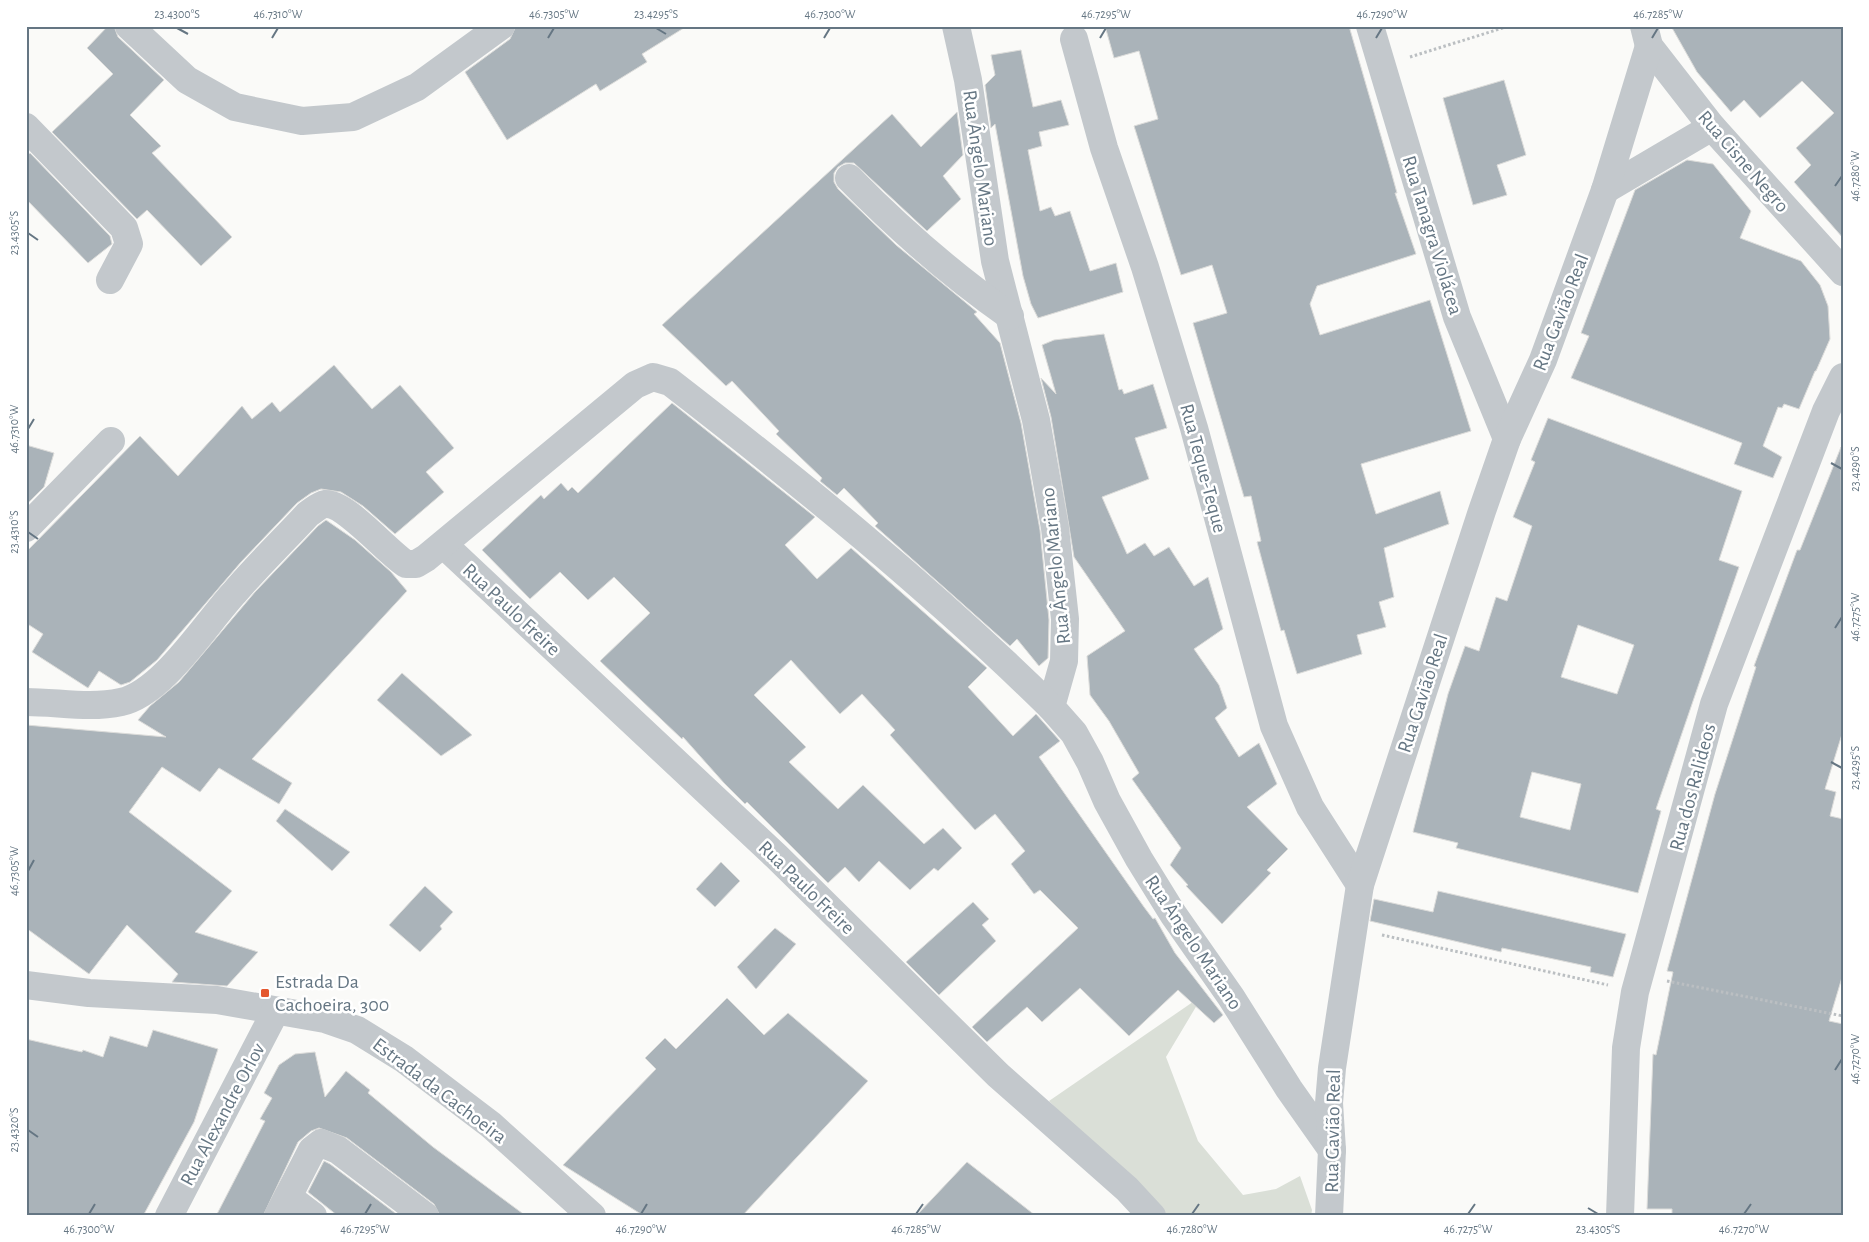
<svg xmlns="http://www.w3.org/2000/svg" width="1869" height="1242" font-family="'Alegreya Sans',sans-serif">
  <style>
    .green { fill: #dadfd7 }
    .building { fill: #aab3b9; stroke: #dcdcda; fill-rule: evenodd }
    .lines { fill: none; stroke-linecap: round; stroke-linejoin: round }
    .path { stroke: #bbbfc2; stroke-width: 3; stroke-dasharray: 2.5 2.5; stroke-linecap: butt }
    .minor { stroke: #c3c8cc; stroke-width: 28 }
    .ticks { fill: none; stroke: #657683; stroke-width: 2 }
    .poi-dot { fill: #e4572e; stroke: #fff; stroke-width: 2 }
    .labels { text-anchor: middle; stroke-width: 5; stroke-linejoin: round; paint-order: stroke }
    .street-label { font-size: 20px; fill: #657683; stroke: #fff }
    .poi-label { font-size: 20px; fill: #657683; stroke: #fff; text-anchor: start }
    .neatline { fill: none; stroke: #657683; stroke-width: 2 }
    .ticks-label { font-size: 12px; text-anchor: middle; fill: #657683 }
  </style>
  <rect width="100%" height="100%" fill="#fafaf8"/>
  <!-- green -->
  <polygon class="green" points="1203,995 1166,1057 1198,1141 1243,1195 1276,1189 1300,1176 1312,1210 1311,1216 1157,1216 1049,1101"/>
  <!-- building -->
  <g class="building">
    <polygon points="108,26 114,26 118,37 164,80 130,115 161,146 152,153 232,237 201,266 147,210 137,219 52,132 113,74 87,48"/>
    <polygon points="516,26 687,26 642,54 647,62 600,91 596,84 507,140 465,72 510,39"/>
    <polygon points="1105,26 1349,26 1389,164 1397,193 1395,193 1416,254 1317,286 1310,304 1320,335 1430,300 1471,431 1361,464 1376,514 1440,491 1449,524 1384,548 1394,597 1379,602 1386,627 1357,635 1362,654 1297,674 1284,630 1281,631 1257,542 1261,541 1251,496 1244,497 1193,323 1227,313 1212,265 1181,275 1134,126 1158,119 1139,51 1114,58"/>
    <polygon points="1671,26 1843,26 1843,238 1794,182 1811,165 1796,148 1834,113 1802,81 1760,118 1744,100 1731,112 1697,72"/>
    <polygon points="1021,50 1033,107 1061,100 1069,125 1039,132 1042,146 1028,150 1040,211 1051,207 1055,216 1070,211 1090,271 1116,263 1123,292 1038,318 1031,304 1023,276 995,124 991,128 985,85 995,75 991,55"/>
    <polygon points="1504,80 1526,155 1497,165 1507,195 1473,205 1443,98"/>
    <polygon points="957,112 963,155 943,176 961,199 927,231 854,163 845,163 838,167 834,173 834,182 838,189 896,245 977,312 974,314 1000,343 1021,423 1040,530 1049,620 1048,658 1039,666 1017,639 1010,646 875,526 878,523 844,488 837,495 820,481 822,478 776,434 779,431 732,381 726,386 662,325 892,114 921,147"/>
    <polygon points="30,153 110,236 112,244 88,263 26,199 26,157"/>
    <polygon points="1687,160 1713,164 1751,211 1740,238 1801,261 1820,285 1828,306 1830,339 1816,371 1815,371 1799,409 1784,404 1782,408 1778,407 1763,446 1782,457 1773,478 1734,464 1742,443 1571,378 1589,336 1581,333 1635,190"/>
    <polygon points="1104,334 1119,390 1122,389 1124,394 1153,384 1167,428 1135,438 1149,479 1102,497 1127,554 1145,543 1154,556 1169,547 1194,586 1208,577 1223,629 1194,649 1219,685 1227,708 1215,718 1239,757 1259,743 1277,784 1247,807 1288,849 1267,870 1271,873 1222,924 1186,886 1188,885 1170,865 1181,848 1132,779 1139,773 1109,721 1090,695 1087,656 1125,631 1074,557 1051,417 1041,378 1056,394 1042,345 1054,340"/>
    <polygon points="334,365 372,409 400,385 454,448 426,472 444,492 395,534 363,506 341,492 321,489 311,493 297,503 241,562 157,660 130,682 121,685 99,671 88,688 32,652 43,634 26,623 26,552 140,436 178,476 242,406 252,419 272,402 280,412"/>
    <polygon points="672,403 815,517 785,545 817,579 851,548 987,668 968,687 1013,736 1036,714 1060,741 1039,757 1144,907 1153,919 1155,918 1175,953 1223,1015 1214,1023 1178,990 1129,1036 1080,988 1042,1022 1027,1007 987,1042 972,1027 1078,928 1040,890 1034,894 1011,864 1025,851 995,814 975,830 890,735 895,730 862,694 840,714 791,660 754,695 806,747 789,762 838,809 863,785 924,844 943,828 962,848 938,871 934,868 910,890 879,861 859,882 845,867 828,883 747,802 745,804 724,783 683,737 682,739 600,661 650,613 614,577 588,600 560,572 530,599 482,550 541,495 544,499 561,483 568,491 572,487 578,493"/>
    <path d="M1548,418L1742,491L1719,560L1739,567L1656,809L1661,811L1638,893L1456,848L1458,843L1413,832L1448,694L1465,646L1479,651L1496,597L1507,601L1532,526L1513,517L1535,462L1531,460ZM1578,625L1634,645L1617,694L1561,677ZM1532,772L1581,784L1570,830L1520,817Z"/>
    <polygon points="26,445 54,453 44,487 26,505"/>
    <polygon points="1841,447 1843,731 1825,789 1836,792 1830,816 1843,819 1843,974 1829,1021 1843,1024 1843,1216 1672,1216 1672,1209 1647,1209 1653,1054 1656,1055 1673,972 1667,971 1715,794 1756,667 1754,666 1797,550 1800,550"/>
    <polygon points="326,520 355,540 391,572 407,591 252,759 292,783 279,804 219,768 200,792 162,767 129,812 232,891 195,932 258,952 227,986 172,982 178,974 127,925 89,974 26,928 26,725 166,737 138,720 150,706 179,682 255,592 318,526"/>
    <polygon points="402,673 472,735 441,756 377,700"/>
    <polygon points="285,809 350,852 332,871 276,821"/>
    <polygon points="721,862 740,881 715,907 696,889"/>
    <polygon points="425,886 453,912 440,926 442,929 420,952 389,925"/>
    <polygon points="1438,891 1626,934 1613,977 1590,972 1591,967 1502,948 1501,952 1370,921 1374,899 1433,912"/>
    <polygon points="973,902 989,919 982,925 996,941 939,995 906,962"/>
    <polygon points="775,928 796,944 756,989 737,967"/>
    <polygon points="727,998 764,1035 788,1013 868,1081 742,1216 644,1216 563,1165 656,1069 645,1058 665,1038 676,1049"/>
    <polygon points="153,1030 218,1049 194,1122 143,1216 26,1216 26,1039 82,1052 83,1050 103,1057 110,1036 147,1047"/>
    <polygon points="315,1052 325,1097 346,1071 370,1090 368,1093 433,1147 526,1216 440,1216 434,1204 347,1138 319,1128 311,1131 298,1142 263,1216 216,1216 265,1121 260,1119 272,1098 264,1093 279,1065 295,1054"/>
    <polygon points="324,1161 330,1164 399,1216 338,1216 308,1192"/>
    <polygon points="967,1162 1036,1216 916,1216"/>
  </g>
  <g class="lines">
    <!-- path -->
    <g class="path">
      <polyline points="1410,57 1509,26"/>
      <polyline points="1382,935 1608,985"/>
      <polyline points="1667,981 1843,1016"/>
    </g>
    <!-- minor -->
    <g class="minor">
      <polyline points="129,26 187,80 235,107 302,121 353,117 417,87 501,26"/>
      <polyline points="956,26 968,80 995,261 1036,420 1055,528 1065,619 1064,661 1051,707 1074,733 1090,762 1107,801 1139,859 1173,914 1231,997 1289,1089 1332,1150"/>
      <polyline points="1370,26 1457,317 1507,439"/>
      <polyline points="1644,26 1649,46 1712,127 1843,272"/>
      <polyline points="1074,39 1104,148 1145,267 1194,428 1274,726 1310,807 1360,885"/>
      <polyline points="26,127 124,228 129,244 110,280"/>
      <path d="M849,178C900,230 950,274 1010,316"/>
      <polyline points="1605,190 1712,127"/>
      <polyline points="26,528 111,441"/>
      <polyline points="444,545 777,857 998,1075 1127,1189 1152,1216"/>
      <path d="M26,702C58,702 90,709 121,702C163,693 206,623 235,592C258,565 284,540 308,514C313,511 319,505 325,504C345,502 386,551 406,564H416L426,558L635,385L653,377L670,382C802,484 932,590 1051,707"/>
      <polyline points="26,985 89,993 217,1000 325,1019 357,1030 404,1059 491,1125 592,1216"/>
      <polyline points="288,1197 313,1216"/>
      <polyline points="169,1216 275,1012"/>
      <polyline points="278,1216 312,1150 321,1143 338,1150 425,1216"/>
      <polyline points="1329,1216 1332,1150 1329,1103 1332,1068 1360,885 1482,511 1507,439 1543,360 1605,190 1649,46"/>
      <polyline points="1620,1216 1626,1048 1635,992 1714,704 1826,411 1843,377"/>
    </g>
  </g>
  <!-- ticks -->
  <path class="ticks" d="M177,28L188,34M656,28L666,34M272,38L278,28M548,38L554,28M824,38L830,28M1100,38L1106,28M1376,38L1382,28M1652,38L1658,28M1835,186L1842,176M28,233L38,240M28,429L34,419M1831,463L1842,469M28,532L38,539M1835,628L1842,617M1831,762L1842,768M28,871L34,860M1835,1070L1842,1059M28,1130L38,1137M1588,1208L1598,1214M89,1214L95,1204M365,1214L371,1204M641,1214L647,1204M916,1214L923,1204M1192,1214L1199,1204M1468,1214L1475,1204M1744,1214L1751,1204"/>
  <!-- markers -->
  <rect class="poi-dot" x="260" y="988" width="10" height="10" rx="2.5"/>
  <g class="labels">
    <!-- street labels -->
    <g class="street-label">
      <text transform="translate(1744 161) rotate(49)" y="7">Rua Cisne Negro</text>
      <text transform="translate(981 168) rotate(82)" y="7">Rua Ângelo Mariano</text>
      <text transform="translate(1433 235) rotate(73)" y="7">Rua Tanagra Violácea</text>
      <text transform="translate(1560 312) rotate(-69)" y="7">Rua Gavião Real</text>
      <text transform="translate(1204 468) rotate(75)" y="7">Rua Teque-Teque</text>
      <text transform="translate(1055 566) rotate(-96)" y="7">Rua Ângelo Mariano</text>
      <text transform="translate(512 609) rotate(43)" y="7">Rua Paulo Freire</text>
      <text transform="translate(1422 693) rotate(-72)" y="7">Rua Gavião Real</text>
      <text transform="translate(1692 787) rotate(-75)" y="7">Rua dos Ralideos</text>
      <text transform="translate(807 887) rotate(44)" y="7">Rua Paulo Freire</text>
      <text transform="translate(1194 942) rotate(56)" y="7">Rua Ângelo Mariano</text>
      <text transform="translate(440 1090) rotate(37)" y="7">Estrada da Cachoeira</text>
      <text transform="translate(222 1114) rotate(-62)" y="7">Rua Alexandre Orlov</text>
      <text transform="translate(1332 1131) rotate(-89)" y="7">Rua Gavião Real</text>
    </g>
    <!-- poi labels -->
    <g class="poi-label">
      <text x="275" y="988">Estrada Da<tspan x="275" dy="23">Cachoeira, 300</tspan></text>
    </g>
  </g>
  <!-- border -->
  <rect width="1869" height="1242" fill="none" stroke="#ffffff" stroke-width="55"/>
  <rect x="28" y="28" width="1814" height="1186" class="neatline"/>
  <g class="ticks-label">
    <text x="177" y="18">23.4300°S</text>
    <text x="278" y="18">46.7310°W</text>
    <text x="554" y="18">46.7305°W</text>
    <text x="656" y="18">23.4295°S</text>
    <text x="830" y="18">46.7300°W</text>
    <text x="1106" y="18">46.7295°W</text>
    <text x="1382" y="18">46.7290°W</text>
    <text x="1658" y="18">46.7285°W</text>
    <text transform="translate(1855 176) rotate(-90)" y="4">46.7280°W</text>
    <text transform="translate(14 233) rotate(-90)" y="4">23.4305°S</text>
    <text transform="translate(14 429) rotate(-90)" y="4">46.7310°W</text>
    <text transform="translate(1855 469) rotate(-90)" y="4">23.4290°S</text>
    <text transform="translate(14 532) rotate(-90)" y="4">23.4310°S</text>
    <text transform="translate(1855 617) rotate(-90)" y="4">46.7275°W</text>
    <text transform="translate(1855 768) rotate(-90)" y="4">23.4295°S</text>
    <text transform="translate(14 871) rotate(-90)" y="4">46.7305°W</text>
    <text transform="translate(1855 1059) rotate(-90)" y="4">46.7270°W</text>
    <text transform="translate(14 1130) rotate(-90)" y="4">23.4320°S</text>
    <text x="89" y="1233">46.7300°W</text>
    <text x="365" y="1233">46.7295°W</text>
    <text x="641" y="1233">46.7290°W</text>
    <text x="916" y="1233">46.7285°W</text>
    <text x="1192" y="1233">46.7280°W</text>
    <text x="1468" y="1233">46.7275°W</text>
    <text x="1598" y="1233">23.4305°S</text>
    <text x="1744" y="1233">46.7270°W</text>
  </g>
</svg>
